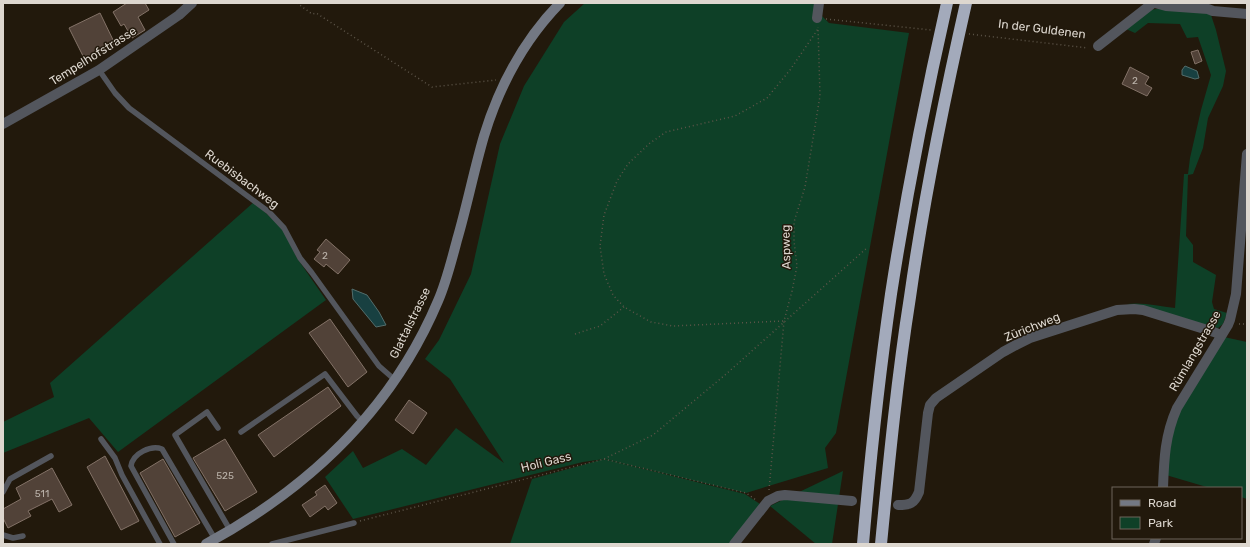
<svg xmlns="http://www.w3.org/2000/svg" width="1250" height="547" font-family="Rubik,sans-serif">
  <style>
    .green { fill: #0e4027 }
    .water { fill: #184041; stroke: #536d6c }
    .building { fill: #514238; stroke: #837267 }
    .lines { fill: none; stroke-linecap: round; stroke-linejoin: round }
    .path { stroke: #5d5549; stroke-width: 1.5; stroke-dasharray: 1 3; stroke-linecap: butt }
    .lane { stroke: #53565d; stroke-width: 5.5 }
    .street { stroke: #53565d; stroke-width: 10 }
    .secondary { stroke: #737883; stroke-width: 10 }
    .highway { stroke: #a3aabb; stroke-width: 12 }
    .labels { text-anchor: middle; stroke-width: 3; stroke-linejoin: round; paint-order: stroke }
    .number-label { font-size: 10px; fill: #bab2a9 }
    .street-label { font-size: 12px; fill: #ddd7cf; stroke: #22190c }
  </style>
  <rect width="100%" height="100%" fill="#22190c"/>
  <!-- green -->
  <g class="green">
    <polygon points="585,3 817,3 816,10 829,23 909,33 836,433 825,448 828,468 746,493 604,459 583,462 353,519 325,477 353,451 363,468 402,449 426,465 456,428 504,463 450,379 425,359 439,340 471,274 500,144 524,86 564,22"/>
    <path d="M1165,8L1208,12L1211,15L1216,30L1226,71L1223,86L1208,118L1203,148L1193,174L1188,175L1186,236L1193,245V262L1216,275L1212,302L1214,309L1227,313L1223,324L1218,328L1127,304C1143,302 1159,306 1175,308L1184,174H1188L1190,158L1201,110L1211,75L1198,37L1187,38L1180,24L1148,23L1135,33L1126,29L1148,10Z"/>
    <polygon points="254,202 283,229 297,258 326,300 118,452 89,418 3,453 3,422 54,397 50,383"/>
    <polygon points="1224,337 1247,342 1247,499 1241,497 1241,488 1210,488 1166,475 1168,446 1179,410"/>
    <polygon points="604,459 745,494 763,506 732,544 510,544 532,479"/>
    <polygon points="843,471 832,544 816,544 770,506"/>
  </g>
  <!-- water -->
  <g class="water">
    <polygon points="1185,66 1197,71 1199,78 1195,79 1182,75 1182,70"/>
    <polygon points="352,289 367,295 379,312 386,325 376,327 353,299"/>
  </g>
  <!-- building -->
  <g class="building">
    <polygon points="127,3 145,3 149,10 138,17 145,30 132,38 124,24 121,26 113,12"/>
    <polygon points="100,13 115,44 85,60 69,28"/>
    <polygon points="1198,50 1202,61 1195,64 1191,52"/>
    <polygon points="1130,67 1149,77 1145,84 1152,88 1147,96 1122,84"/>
    <polygon points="326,239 350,260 338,274 326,264 324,267 314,259 320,252 317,250"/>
    <polygon points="330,319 367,372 348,387 309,333"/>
    <polygon points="328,387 341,406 274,457 258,435"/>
    <polygon points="409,400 427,413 413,434 395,420"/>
    <polygon points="225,439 257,492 225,511 193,458"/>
    <polygon points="105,456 139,521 121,530 87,467"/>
    <polygon points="163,459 200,523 175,537 140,473"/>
    <polygon points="52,468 72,505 59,512 52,499 28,511 31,516 8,528 3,518 3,509 21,499 16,488"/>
    <polygon points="325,485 337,503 328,510 325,506 310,517 302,505 317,495 315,492"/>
  </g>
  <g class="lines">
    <!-- path -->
    <g class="path">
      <polyline points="297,3 312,14 316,13 432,87 496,80"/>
      <polyline points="826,19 931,30"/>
      <polyline points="969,34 1088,48"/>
      <polyline points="783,321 673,326 651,322 624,307 613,295 604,274 600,246 604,215 617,181 628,164 650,143 666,132 735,116 767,98 790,70 818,29"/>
      <polyline points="1239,324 1247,324"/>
      <polyline points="575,334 600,326 624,307"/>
      <polyline points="604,459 746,493 756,500"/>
      <polyline points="769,490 784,321 792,291 797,266 794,241 794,222 805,187 820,96 818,27"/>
      <polyline points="360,521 604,459 653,435 725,375 868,247"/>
    </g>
    <!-- lane -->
    <g class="lane">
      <polyline points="99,70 115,93 129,108 269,212 284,228 300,258 312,273 379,366 395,380"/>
      <polyline points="218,428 207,412 175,435 230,530"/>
      <polyline points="241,432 325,374 357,416 363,422"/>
      <polyline points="101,439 115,458 122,475 160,544"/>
      <polyline points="3,492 10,479 51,456"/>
      <polyline points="3,535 13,538 23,536"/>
      <path d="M174,544L131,466C133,453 151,445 162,449L215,539"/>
      <polyline points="272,544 354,523"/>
    </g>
    <!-- street -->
    <g class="street">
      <polyline points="1155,3 1166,6 1208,9 1213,11 1247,14"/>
      <polyline points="817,18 819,3"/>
      <polyline points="1098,46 1153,3"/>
      <polyline points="3,124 99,70 179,15 192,3"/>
      <path d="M1163,488C1164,459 1165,435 1177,408L1228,325L1230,320L1236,294L1247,154"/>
      <path d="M898,505C910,505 914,504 919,492L928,413L930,405L936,398L1003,352L1016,345L1030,338L1117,310L1134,309L1143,310L1214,332L1221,335"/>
      <polyline points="734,544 768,501 778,496 785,495 852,501"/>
      <polyline points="1154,544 1156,538"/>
    </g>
    <!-- secondary -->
    <path class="secondary" d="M206,544C309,488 392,410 438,301C446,283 452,259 457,240C467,206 474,170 484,136C499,87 524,40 560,3"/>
    <!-- highway -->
    <g class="highway">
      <path d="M863,544C870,461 879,377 891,294C906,197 925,100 947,3"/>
      <path d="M881,544C889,462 897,379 910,297C924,198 944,100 966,3"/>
    </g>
  </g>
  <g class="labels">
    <!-- number labels -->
    <g class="number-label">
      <text x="1135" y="84">2</text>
      <text x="325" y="259">2</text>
      <text x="225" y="479">525</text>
      <text x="42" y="497">511</text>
    </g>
    <!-- street labels -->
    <g class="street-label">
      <text transform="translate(1042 29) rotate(7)" y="4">In der Guldenen</text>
      <text transform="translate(93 56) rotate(-32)" y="4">Tempelhofstrasse</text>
      <text transform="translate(242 179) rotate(37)" y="4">Ruebisbachweg</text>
      <text transform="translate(786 247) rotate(-91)" y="4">Aspweg</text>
      <text transform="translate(410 323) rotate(-64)" y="4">Glattalstrasse</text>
      <text transform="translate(1032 327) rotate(-22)" y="4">Zürichweg</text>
      <text transform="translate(1195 351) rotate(-60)" y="4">Rümlangstrasse</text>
      <text transform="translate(546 462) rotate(-14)" y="4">Holi Gass</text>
    </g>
  </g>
  <!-- border -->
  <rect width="1250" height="547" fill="none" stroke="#ddd7cf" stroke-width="8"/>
  <!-- legend -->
  <rect x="1112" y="487" width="130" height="52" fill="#22190c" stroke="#6d655a"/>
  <rect x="1120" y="500" width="20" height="6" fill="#737883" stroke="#6d655a"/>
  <text x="1148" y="507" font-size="12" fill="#ddd7cf">Road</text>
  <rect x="1120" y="517" width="20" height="12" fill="#0e4027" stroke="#6d655a"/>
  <text x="1148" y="527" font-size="12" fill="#ddd7cf">Park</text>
</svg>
